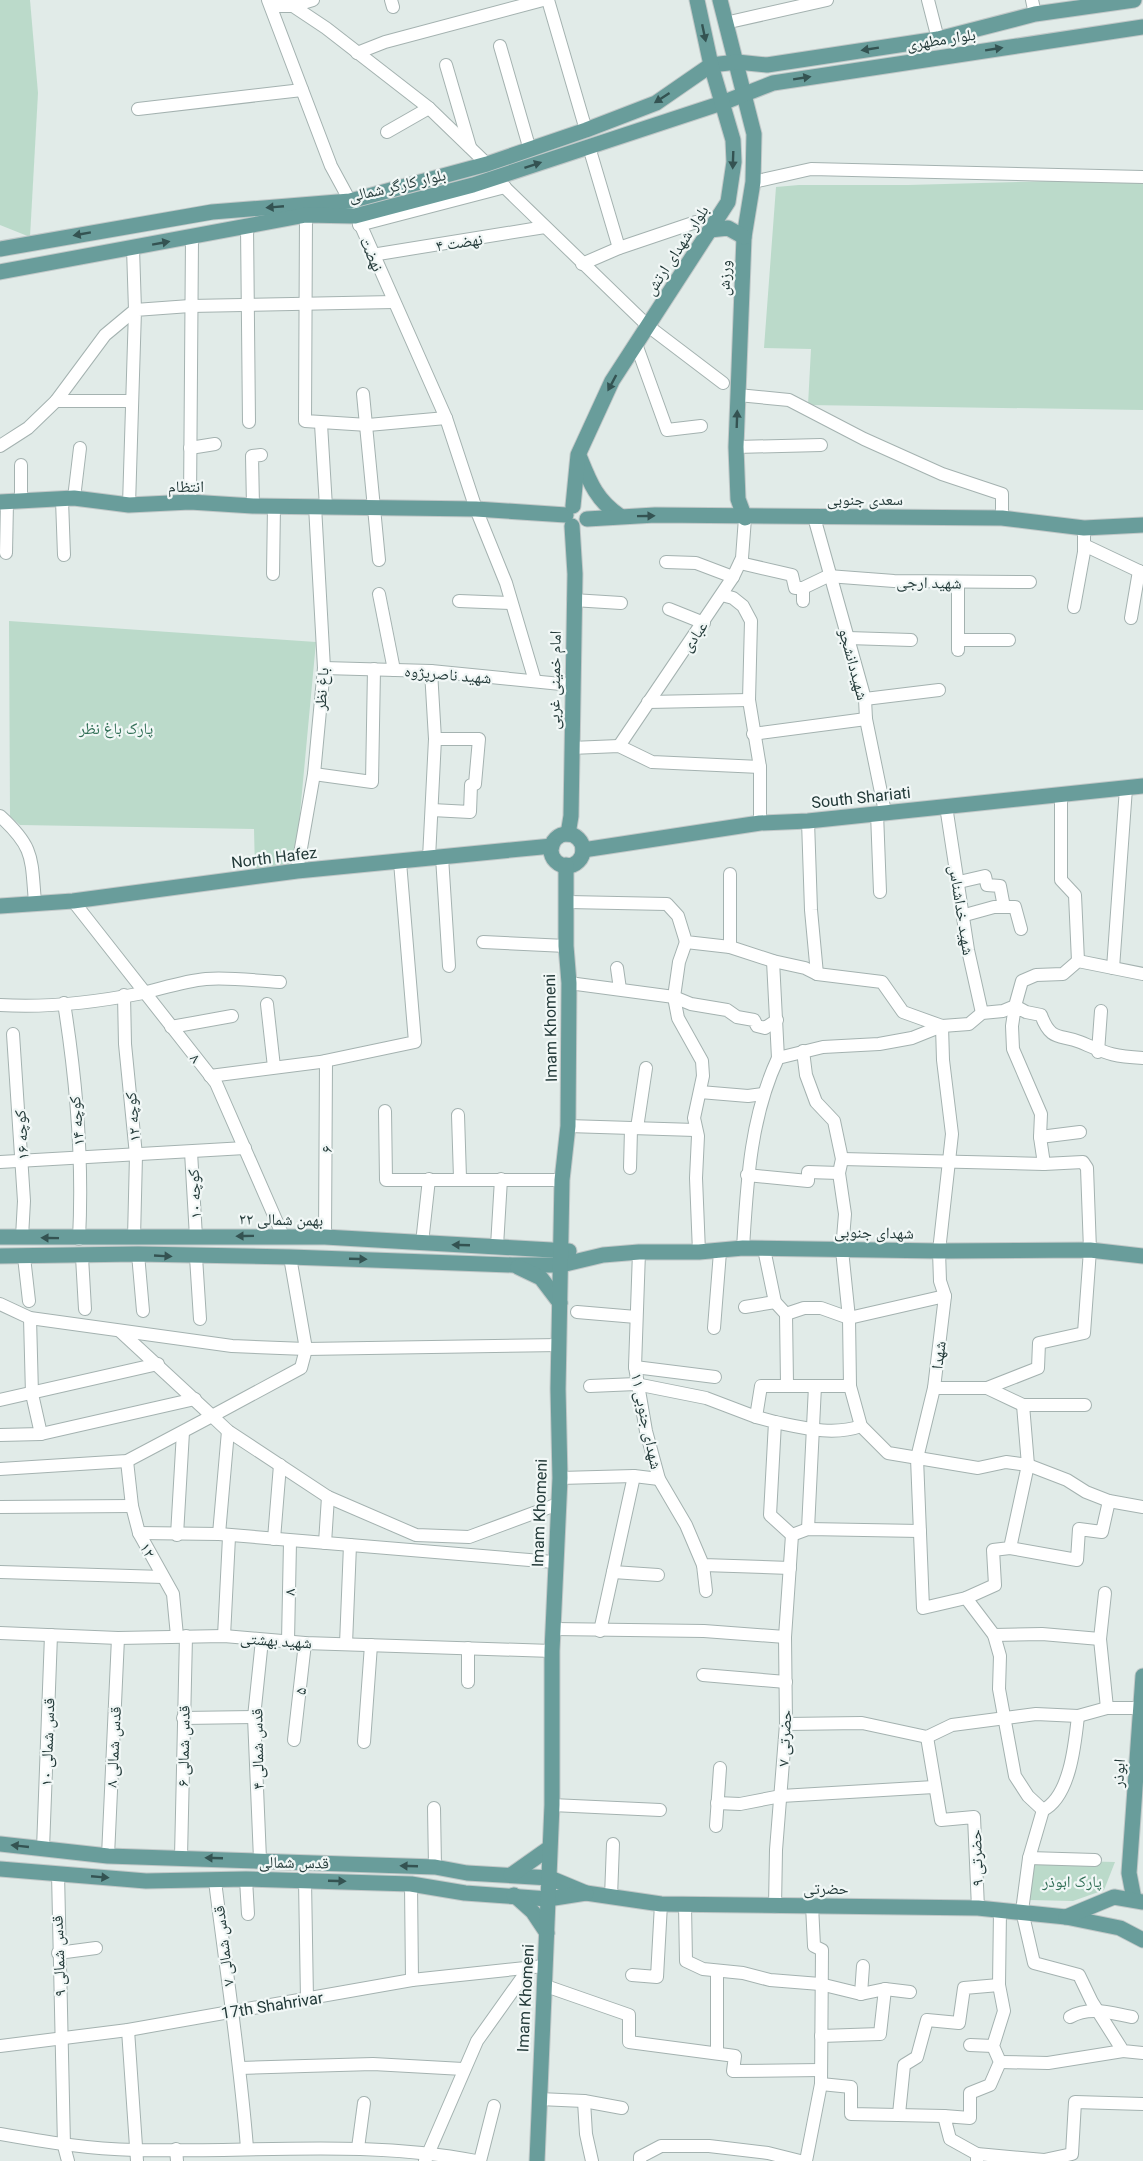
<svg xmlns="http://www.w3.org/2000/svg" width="1143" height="2161" font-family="Roboto,'Noto Naskh Arabic',sans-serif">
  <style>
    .green { fill: #bbdaca }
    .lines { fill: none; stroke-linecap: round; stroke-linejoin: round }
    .minor-casing { stroke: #a4b2b0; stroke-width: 14 }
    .major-casing { stroke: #c1c8c8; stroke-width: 17 }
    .minor { stroke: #fff; stroke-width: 12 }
    .major { stroke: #699d9b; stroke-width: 15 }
    .oneway { fill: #345352 }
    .labels { text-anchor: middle; stroke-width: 4.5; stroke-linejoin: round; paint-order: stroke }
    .street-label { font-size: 16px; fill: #233a39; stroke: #f1f7f6 }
    .park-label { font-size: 16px; fill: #306e55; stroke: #f1f7f6 }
  </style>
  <rect width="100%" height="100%" fill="#e1ebe8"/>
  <!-- green -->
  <g class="green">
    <polygon points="0,0 30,0 38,93 30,237 0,225"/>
    <polygon points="1053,181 1143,183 1143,410 808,405 811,349 764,348 776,187 799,185 908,185"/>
    <polygon points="9,621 316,642 295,867 255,871 254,829 20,825 10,816"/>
    <polygon points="1033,1860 1115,1862 1104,1890 1073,1901 1029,1900"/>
  </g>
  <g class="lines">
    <!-- minor casing -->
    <g class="minor-casing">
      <g id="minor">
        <polyline points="268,0 331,166 350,201 446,418 476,509 506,583 535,681"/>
        <polyline points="391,0 393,7"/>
        <polyline points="548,0 586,130"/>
        <polyline points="928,0 938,39"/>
        <polyline points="1032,0 1035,14"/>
        <polyline points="271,6 293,6 326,28 429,108 487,164"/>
        <polyline points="293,6 313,0"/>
        <polyline points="725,23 827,0"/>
        <polyline points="500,46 530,150"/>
        <polyline points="357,53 385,42 543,0"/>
        <polyline points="446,65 470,147"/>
        <polyline points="138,109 302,90"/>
        <polyline points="387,132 429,108"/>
        <polyline points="589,147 619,248"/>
        <polyline points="495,178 648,326 723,383"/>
        <polyline points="753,182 811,169 1143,177"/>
        <polyline points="306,215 305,421 368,425 446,418"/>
        <polyline points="359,225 505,187"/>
        <polyline points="247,226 249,422"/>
        <polyline points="372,255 545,227"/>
        <polyline points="582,264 619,248 696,222"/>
        <polyline points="636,344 667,430 701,426"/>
        <polyline points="363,394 379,560"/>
        <polyline points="738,395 789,400 864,439 942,474 1002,494 1002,518"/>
        <polyline points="56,401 132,401"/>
        <polyline points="321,424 326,507"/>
        <polyline points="0,446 28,428 56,401 105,335 135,310 133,248"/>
        <polyline points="736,447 821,445"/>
        <polyline points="190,448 215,444"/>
        <polyline points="21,465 21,502"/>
        <polyline points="74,498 80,448"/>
        <polyline points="62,500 64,555"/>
        <polyline points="190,502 192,238"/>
        <polyline points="129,505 135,310 190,306 394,302"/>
        <polyline points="253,506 252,456 261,455"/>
        <polyline points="814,517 865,699 866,719 885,812"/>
        <polyline points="1084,545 1143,573"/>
        <polyline points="6,553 7,502"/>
        <polyline points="666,562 696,563 733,577"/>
        <polyline points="740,563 792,575 795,588 803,588 828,576 894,581 1030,582"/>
        <polyline points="273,574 274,506"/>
        <polyline points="958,582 958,650"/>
        <polyline points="379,594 394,670"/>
        <polyline points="722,595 733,598 743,606 751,621 749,700 760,767 760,823"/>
        <polyline points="573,600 621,603"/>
        <polyline points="459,601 511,603"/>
        <polyline points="803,601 803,588"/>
        <polyline points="1074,607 1084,552 1084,528"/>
        <polyline points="669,609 704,623"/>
        <polyline points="1131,618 1139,571"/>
        <polyline points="848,638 911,640"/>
        <polyline points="958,640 1009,640"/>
        <polyline points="324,668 431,671 571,685"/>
        <polyline points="865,699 939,690"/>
        <polyline points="648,702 749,700"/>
        <polyline points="753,734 866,719"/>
        <polyline points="619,746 733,577 742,558 745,518"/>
        <polyline points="571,748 619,746 652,762 760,767"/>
        <polyline points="314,774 372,782 374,669"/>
        <polyline points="1061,794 1061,880 1075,895 1078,961"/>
        <polyline points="946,806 968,950 982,1013"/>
        <polyline points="432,810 470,812 471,785 475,784 479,739 435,739"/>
        <polyline points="877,813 880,892"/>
        <path d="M0,816C35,848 31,858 35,902"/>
        <polyline points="808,821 811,910 817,974"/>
        <polyline points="442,857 449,966"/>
        <polyline points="429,858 435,739 431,671"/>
        <polyline points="297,871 314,774 324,668 315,506"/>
        <polyline points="730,874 730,947"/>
        <polyline points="959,882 985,876 987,885 1000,886 1004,907"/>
        <polyline points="73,901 216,1083 283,1236"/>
        <polyline points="568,902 667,904 678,916 686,942 730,947 773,961 805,968 817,974 882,982 903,1012 942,1026 969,1024 982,1013 1003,1011 1015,1006 1022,981 1036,975 1063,974 1078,961 1143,974"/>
        <polyline points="965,915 994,907 1015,907 1021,929"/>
        <polyline points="483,942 566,946"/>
        <polyline points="686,942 679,962 674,997 678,1018 702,1061 703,1076 694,1118 698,1136 696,1178 699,1252"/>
        <polyline points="773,961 778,1058"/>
        <polyline points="617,968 620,989"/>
        <polyline points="1113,968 1126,788"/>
        <polyline points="569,983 674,997 691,1004 727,1010 737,1017 754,1020 757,1026 765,1028 777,1020"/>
        <polyline points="124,995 125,1044 136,1155 134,1238"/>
        <path d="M64,1003C76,1078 83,1163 79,1239"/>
        <polyline points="267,1004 274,1067"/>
        <path d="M0,1005C46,1008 97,1002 143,993C164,988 184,981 206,979C230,977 256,981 280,982"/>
        <polyline points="171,1027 232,1016"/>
        <polyline points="13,1034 24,1201 22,1237"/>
        <polyline points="803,1051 806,1075 816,1102 834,1121 842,1159 839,1173 845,1214 842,1250 849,1318 850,1386"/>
        <polyline points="1098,1052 1101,1011"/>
        <polyline points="210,1076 320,1062 415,1042 400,862"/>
        <polyline points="700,1092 748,1096 763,1094"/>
        <polyline points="385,1111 386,1180 562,1180"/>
        <polyline points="458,1115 460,1178"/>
        <polyline points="568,1126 695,1130"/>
        <polyline points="637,1128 646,1068"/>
        <polyline points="1040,1137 1080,1132"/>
        <polyline points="191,1152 196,1237"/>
        <polyline points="842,1159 1044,1164"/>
        <polyline points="0,1162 245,1148"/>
        <polyline points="630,1168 631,1129"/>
        <polyline points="747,1175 808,1181 808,1172 839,1173"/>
        <polyline points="325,1237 326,1061"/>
        <polyline points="422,1243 429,1179"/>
        <polyline points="497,1246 501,1179"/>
        <path d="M743,1248C747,1183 750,1118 778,1058L823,1047L879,1044L912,1038L942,1026L943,1060L952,1134L939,1251L940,1281L945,1296L934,1388L917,1458L923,1608L966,1598L995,1585L993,1550L1010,1548L1028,1465L1023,1405"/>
        <polyline points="764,1249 775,1302 786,1314 804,1308 821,1308 849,1318 945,1296"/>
        <polyline points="639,1252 635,1367 646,1431 659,1479 686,1525 703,1565 790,1568"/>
        <polyline points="138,1254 143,1311"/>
        <polyline points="24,1257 29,1301"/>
        <polyline points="82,1257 85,1309"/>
        <polyline points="196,1257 200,1319"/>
        <polyline points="290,1257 306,1349 301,1368 212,1416 228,1431 328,1497 416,1535 469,1537 558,1504"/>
        <polyline points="0,1304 30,1318 232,1346 306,1349 560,1345"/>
        <polyline points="745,1307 775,1302"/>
        <polyline points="577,1312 636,1317"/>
        <polyline points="786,1314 787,1384"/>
        <polyline points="30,1318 32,1394 41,1434"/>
        <polyline points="714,1328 720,1252"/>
        <polyline points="635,1367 715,1377"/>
        <polyline points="590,1386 636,1384 706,1398 756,1417 761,1386 850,1386 861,1426 888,1453 978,1468 1006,1462 1028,1465 1067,1480 1086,1492 1109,1501 1143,1507"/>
        <path d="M934,1388H987L1038,1368L1039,1343L1084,1333L1090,1250L1087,1168L1083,1162L1044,1164L1040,1137L1041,1114L1013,1049L1012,1026L1015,1006L1026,1012L1041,1015C1051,1042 1060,1034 1080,1042C1109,1054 1111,1056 1143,1058"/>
        <polyline points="987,1388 1023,1405 1085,1405"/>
        <polyline points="0,1400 158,1364"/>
        <polyline points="756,1417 775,1422 770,1515 792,1535"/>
        <path d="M775,1422C804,1428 833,1436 861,1426"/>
        <polyline points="0,1435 41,1434 195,1399"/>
        <polyline points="127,1461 132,1506 139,1533 173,1594 177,1636"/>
        <polyline points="0,1469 127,1461 212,1416 120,1331"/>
        <polyline points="560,1478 634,1476 659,1479"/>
        <polyline points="0,1507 132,1506"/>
        <polyline points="808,1529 815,1386"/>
        <polyline points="139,1533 219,1534 554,1562"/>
        <polyline points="219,1534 228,1431"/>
        <polyline points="177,1535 183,1432"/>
        <polyline points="274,1539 280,1465"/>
        <polyline points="325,1543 328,1497"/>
        <polyline points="1010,1548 1077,1560 1079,1529 1102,1532 1109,1501"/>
        <polyline points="703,1565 706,1591"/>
        <polyline points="0,1572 163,1577"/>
        <polyline points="613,1572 658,1575"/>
        <polyline points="1105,1593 1100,1639 1107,1708"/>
        <polyline points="966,1598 994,1635 1000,1656 999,1689 1015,1776 1028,1796 1043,1810"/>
        <polyline points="554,1629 704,1631 785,1637"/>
        <polyline points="600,1631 634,1476"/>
        <polyline points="0,1633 118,1638 224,1636 305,1643 552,1651"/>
        <polyline points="994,1635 1042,1634 1100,1639"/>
        <polyline points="224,1636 229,1537"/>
        <polyline points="288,1641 290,1542"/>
        <polyline points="346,1644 350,1545"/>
        <polyline points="468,1648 468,1682"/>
        <polyline points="703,1675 786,1682"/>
        <path d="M1078,1716C1075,1744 1070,1797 1043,1810L1029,1858L1022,1911L1034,1963L1079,1975L1092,2002L1123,2051L1143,2053"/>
        <polyline points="183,1718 254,1717"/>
        <polyline points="786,1724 862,1723 927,1737 952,1725 1036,1714 1078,1716 1107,1708 1140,1708"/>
        <polyline points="927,1737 941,1820 974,1817 978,1908"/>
        <polyline points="294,1740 305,1643"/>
        <polyline points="364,1742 371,1645"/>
        <polyline points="717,1803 740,1804 781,1796 934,1787"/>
        <polyline points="552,1805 660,1810"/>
        <polyline points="434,1808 435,1867"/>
        <polyline points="716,1826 720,1768"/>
        <polyline points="43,1849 51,1635"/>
        <polyline points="108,1856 118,1638"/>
        <polyline points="181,1857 186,1636"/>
        <polyline points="1029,1858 1095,1860"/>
        <polyline points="260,1859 254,1717 262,1640"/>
        <polyline points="58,1873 64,2146 68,2161"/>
        <polyline points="246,1879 248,1914"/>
        <polyline points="305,1880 307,2000"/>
        <path d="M215,1881C226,1970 240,2058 247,2148"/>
        <polyline points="411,1884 412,1980"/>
        <polyline points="611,1897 613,1844"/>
        <polyline points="685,1905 686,1961 703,1969 743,1973 770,1980 820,1984 861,1994 885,1989 910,1992"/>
        <polyline points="775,1907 776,1850 786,1724 785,1637 792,1535 808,1529 920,1531"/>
        <polyline points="58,1953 96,1948"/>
        <polyline points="632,1975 657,1977 661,1904"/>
        <polyline points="543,1985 629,2015 629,2042 735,2056 733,2071 821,2070"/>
        <polyline points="861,1994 863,1966"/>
        <path d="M1070,2017C1090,2006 1110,2013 1132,2017"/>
        <polyline points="128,2030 137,2161"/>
        <polyline points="821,2036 880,2034 885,1989"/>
        <polyline points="970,2045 993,2046"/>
        <polyline points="0,2046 128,2030 412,1980 544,1966"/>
        <polyline points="717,2053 717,1971"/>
        <polyline points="1000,2062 1048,2063 1123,2051"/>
        <polyline points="240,2068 373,2064 463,2069"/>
        <polyline points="821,2084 851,2087 851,2114 944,2116"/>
        <polyline points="539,2099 584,2101 622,2108"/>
        <polyline points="584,2101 586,2134 592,2161"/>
        <polyline points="899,2114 904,2065 917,2057 927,2020 959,2023 964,1988 999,1985"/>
        <path d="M0,2134C45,2142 89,2149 135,2150C249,2153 363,2139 476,2161"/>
        <polyline points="358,2148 364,2103"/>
        <polyline points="176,2149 177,2161"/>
        <polyline points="977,2154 1044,2160 1072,2154 1075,2102 1143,2104"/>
        <polyline points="425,2161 477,2041 529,1968"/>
        <polyline points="480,2161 494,2106"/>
        <polyline points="640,2161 640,2157 661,2146 709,2146 768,2153 800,2161"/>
        <polyline points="806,2161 821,2084 822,1950 814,1946 812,1905"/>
        <polyline points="977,2161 977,2154 950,2139 944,2116 970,2118 970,2093 990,2085 1000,2062 993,2046 1004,2011 999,1985 1000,1911"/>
      </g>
    </g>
    <!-- major casing -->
    <g class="major-casing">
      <g id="major">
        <polyline points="720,0 754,134 753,182 744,237 736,447 738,499 745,518"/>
        <polyline points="710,230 728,228 744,237"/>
        <polyline points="0,249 212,212 350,201 487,164 586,130 656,103 711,65 737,62 767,65 938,39 1035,14 1134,0"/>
        <polyline points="0,272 306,215 355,216 473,185 722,103 773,83 1143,27"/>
        <path d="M580,458C590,483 597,501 620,516"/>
        <polyline points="0,502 74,498 129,505 190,502 253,506 476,509 566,515"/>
        <polyline points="573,506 578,455 612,381 728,202 734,162 733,140 711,65 697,0"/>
        <polyline points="587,519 655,515 1002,518 1084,528 1143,525"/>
        <polyline points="568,834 571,816 575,574 572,526"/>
        <circle cx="567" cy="850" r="16"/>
        <polyline points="583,850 760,823 808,821 1143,786"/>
        <polyline points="0,906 73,901 297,871 552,846"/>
        <polyline points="0,1237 325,1237 569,1251"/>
        <polyline points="0,1256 138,1254 290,1257 512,1265 561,1265 603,1255 639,1252 699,1252 743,1248 939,1251 1090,1250 1143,1256"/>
        <polyline points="518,1267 541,1278 560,1303"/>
        <polyline points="0,1844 108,1856 435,1867 467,1873 550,1878 586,1893 661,1904 978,1908 1066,1917 1120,1928 1143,1940"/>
        <polyline points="0,1869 146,1881 246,1879 411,1884 465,1893 548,1899 586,1893"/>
        <polyline points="511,1875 548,1849"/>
        <polyline points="514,1895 533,1912 547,1933"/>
        <polyline points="1134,1899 1129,1873 1143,1676"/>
        <polyline points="1066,1917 1114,1897 1143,1902"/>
        <polyline points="537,2161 552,1805 552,1651 560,1478 558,1389 562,1180 568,1126 569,983 566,946 566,865"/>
      </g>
    </g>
    <!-- minor -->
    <use href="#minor" class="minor"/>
    <!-- major -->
    <use href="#major" class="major"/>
  </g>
  <!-- one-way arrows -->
  <defs><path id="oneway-solid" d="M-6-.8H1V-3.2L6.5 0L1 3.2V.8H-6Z" transform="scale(1.5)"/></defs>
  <g class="oneway">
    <use href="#oneway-solid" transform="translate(704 33) rotate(78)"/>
    <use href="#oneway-solid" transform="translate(870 49) rotate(171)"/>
    <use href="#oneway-solid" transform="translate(994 49) rotate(-9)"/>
    <use href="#oneway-solid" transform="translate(802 78) rotate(-9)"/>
    <use href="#oneway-solid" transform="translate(662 98) rotate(147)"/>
    <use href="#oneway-solid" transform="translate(733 160) rotate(92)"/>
    <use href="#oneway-solid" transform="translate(533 165) rotate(-18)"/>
    <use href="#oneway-solid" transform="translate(275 207) rotate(175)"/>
    <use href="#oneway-solid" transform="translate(82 234) rotate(170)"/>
    <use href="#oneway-solid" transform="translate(161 243) rotate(-10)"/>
    <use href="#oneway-solid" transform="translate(612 383) rotate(118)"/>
    <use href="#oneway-solid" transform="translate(737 419) rotate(-88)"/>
    <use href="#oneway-solid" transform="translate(646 516) rotate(-1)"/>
    <use href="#oneway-solid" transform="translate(245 1236) rotate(179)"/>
    <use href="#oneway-solid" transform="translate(50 1238) rotate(-179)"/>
    <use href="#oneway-solid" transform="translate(461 1245) rotate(-178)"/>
    <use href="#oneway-solid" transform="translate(163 1256) rotate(3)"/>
    <use href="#oneway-solid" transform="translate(358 1259) rotate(2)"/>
    <use href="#oneway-solid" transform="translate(20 1846) rotate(-174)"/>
    <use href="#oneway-solid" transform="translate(214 1858) rotate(-178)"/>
    <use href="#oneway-solid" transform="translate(409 1866) rotate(-178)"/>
    <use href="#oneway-solid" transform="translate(100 1877) rotate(5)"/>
    <use href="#oneway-solid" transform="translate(337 1881) rotate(2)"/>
  </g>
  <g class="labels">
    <!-- street labels -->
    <g class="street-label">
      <text transform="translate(941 39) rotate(-9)" y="6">بلوار مطهری</text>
      <text transform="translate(397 185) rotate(-13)" y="6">بلوار کارگر شمالی</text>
      <text transform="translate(459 242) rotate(-9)" y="6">نهضت ۴</text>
      <text transform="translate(676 250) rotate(-57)" y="6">بلوار شهدای ارتش</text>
      <text transform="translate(372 254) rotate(66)" y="6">نهضت</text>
      <text transform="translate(724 278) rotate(-88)" y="6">ورزش</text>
      <text x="186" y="492">انتظام</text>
      <text x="865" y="505">سعدی جنوبی</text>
      <text transform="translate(929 582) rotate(1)" y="6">شهید ارجی</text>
      <text transform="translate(694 636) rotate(-55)" y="6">عبادی</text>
      <text transform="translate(854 664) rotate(75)" y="6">شهیددانشجو</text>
      <text transform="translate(448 674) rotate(5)" y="6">شهید ناصرپژوه</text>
      <text transform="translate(554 680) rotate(-89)" y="6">امام خمینی غربی</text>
      <text transform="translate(321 689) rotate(-86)" y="6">باغ نظر</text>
      <text transform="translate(861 797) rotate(-6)" y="6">South Shariati</text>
      <text transform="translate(274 857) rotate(-7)" y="6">North Hafez</text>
      <text transform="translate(962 910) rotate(81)" y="6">شهید خداشناس</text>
      <text transform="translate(550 1028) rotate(-91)" y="6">Imam Khomeni</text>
      <text transform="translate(196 1058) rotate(52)" y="6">۸</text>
      <text transform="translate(132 1117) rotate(-95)" y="6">کوچه ۱۲</text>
      <text transform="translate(76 1121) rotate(-95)" y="6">کوچه ۱۴</text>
      <text transform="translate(21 1135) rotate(-94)" y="6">کوچه ۱۶</text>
      <text transform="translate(326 1149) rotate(-89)" y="6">۶</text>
      <text transform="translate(194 1194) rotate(-93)" y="6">کوچه ۱۰</text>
      <text transform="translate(281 1219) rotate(1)" y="6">۲۲ بهمن شمالی</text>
      <text transform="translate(874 1232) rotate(1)" y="6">شهدای جنوبی</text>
      <text transform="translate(938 1355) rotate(-83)" y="6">شهدا</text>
      <text transform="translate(647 1421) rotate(78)" y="6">۱۱ شهدای جنوبی</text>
      <text transform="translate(539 1513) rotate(-88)" y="6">Imam Khomeni</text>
      <text transform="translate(148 1550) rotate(62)" y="6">۱۲</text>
      <text transform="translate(289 1592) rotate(-89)" y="6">۸</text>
      <text transform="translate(276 1640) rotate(4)" y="6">شهید بهشتی</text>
      <text transform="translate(300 1691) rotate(-83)" y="6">۵</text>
      <text transform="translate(784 1738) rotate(-87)" y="6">حضرتی ۷</text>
      <text transform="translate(47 1742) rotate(-88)" y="6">قدس شمالی ۱۰</text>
      <text transform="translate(183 1746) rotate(-89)" y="6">قدس شمالی ۶</text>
      <text transform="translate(113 1747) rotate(-87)" y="6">قدس شمالی ۸</text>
      <text transform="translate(257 1749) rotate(-91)" y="6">قدس شمالی ۴</text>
      <text transform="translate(1118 1773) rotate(-86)" y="6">ابوذر</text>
      <text transform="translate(976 1858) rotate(-92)" y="6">حضرتی ۹</text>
      <text transform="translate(294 1862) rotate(1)" y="6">قدس شمالی</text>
      <text x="826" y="1894">حضرتی</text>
      <text transform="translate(223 1946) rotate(-97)" y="6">۷ قدس شمالی</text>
      <text transform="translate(58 1956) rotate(-92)" y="6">قدس شمالی ۹</text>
      <text transform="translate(525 1998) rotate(-87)" y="6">Imam Khomeni</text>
      <text transform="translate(272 2005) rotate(-9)" y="6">17th Shahrivar</text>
    </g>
    <!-- park labels -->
    <g class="park-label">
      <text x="116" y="734">پارک باغ نظر</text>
      <text x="1072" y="1887">پارک ابوذر</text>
    </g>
  </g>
</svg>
